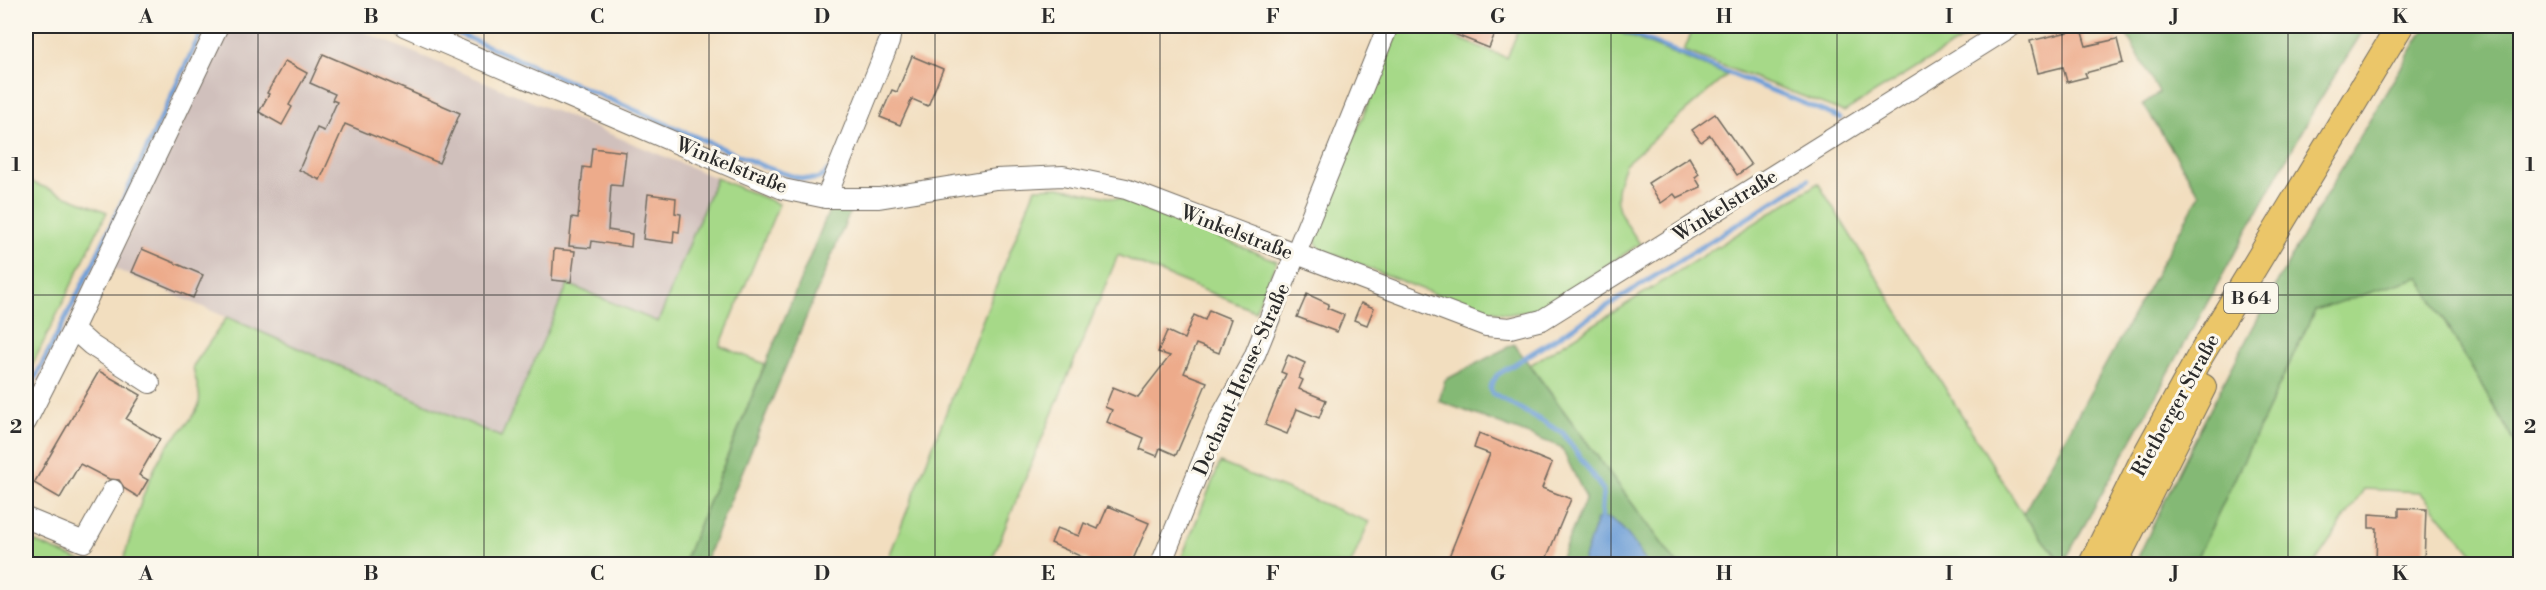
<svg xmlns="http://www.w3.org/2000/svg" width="2546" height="590" font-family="'Libre Bodoni',serif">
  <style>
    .industrial { fill: #d0c0bc }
    .green { fill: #a6d988; stroke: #68825a; stroke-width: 1.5 }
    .forest { fill: #84b974; stroke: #587250; stroke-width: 1.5 }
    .water { fill: #6d9ed7; stroke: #4c6481; stroke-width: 1.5 }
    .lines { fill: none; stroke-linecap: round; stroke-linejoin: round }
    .stream { stroke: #6d9ed7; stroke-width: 5 }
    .building { fill: #edab8b }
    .minor-casing { stroke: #716a5f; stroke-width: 22 }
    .major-casing { stroke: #716a5f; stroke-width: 28 }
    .minor { stroke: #fff; stroke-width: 20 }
    .major { stroke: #ebc669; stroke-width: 26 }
    .grid { fill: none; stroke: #2b2b2b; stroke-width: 1.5; stroke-opacity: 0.55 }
    .labels { text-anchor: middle; stroke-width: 6; stroke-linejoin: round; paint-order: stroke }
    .shield { fill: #fbf7ec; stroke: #696865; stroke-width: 1.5 }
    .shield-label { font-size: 18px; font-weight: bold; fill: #2b2b2b }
    .street-label { font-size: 20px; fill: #2b2b2b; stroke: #fbf7ec }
    .neatline { fill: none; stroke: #2b2b2b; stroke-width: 2 }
    .grid-label { font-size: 20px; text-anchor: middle; font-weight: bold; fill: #2b2b2b }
  </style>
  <rect width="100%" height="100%" fill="#fbf7ec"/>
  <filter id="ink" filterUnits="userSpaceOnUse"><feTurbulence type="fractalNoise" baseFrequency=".0167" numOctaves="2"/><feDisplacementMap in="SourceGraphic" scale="12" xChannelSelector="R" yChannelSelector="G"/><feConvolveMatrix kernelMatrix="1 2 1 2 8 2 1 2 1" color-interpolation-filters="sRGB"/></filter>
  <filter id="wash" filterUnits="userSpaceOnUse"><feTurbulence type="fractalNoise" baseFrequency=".008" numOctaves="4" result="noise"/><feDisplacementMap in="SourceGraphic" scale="24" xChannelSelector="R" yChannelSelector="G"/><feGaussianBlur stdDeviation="1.35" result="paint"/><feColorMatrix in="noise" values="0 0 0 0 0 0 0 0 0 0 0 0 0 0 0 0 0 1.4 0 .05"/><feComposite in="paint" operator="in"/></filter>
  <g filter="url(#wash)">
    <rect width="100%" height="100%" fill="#f2debf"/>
    <!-- industrial -->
    <polygon class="industrial" points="228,26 350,26 716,178 658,322 568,284 502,437 113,268"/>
    <!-- green -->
    <g class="green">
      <path d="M1400,26H1428L1507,58L1520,26H1604L1727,75L1625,164C1608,205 1618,210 1640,244L1537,310L1509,314L1465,306L1320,249L1313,237Z"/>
      <polygon points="1694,26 1984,26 1844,112 1684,51"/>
      <path d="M716,178L779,204L720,346L765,364L683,564H122C134,527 143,485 164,451C173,436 191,424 198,407C203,394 194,379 193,366L227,317L501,437L568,284L658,322Z"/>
      <polygon points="26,180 107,212 26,378"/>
      <polygon points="1818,183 2023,514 2063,564 1677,564 1530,365"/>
      <polygon points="1059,187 1123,200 1277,261 1255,311 1118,255 990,564 886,564 1035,188"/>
      <polygon points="2419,277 2520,451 2520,564 2482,564 2420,492 2364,489 2314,564 2194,564 2315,310"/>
      <polygon points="1220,463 1369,522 1351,564 1179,564"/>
      <polygon points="26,538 88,564 26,564"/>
    </g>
    <!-- forest -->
    <g class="forest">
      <polygon points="2122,26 2366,26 2316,106 2063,564 2023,514 2200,194 2143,104 2159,93"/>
      <path d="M2426,26H2520V451L2419,277L2315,310L2194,564H2135C2220,379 2320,200 2426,26Z"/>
      <polygon points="830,208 851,209 704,564 683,564"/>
      <polygon points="1514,344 1677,564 1558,564 1586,498 1561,447 1439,401 1445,380"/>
    </g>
    <!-- water -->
    <path class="water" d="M1606,518C1626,525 1636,547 1647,564H1582L1597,519Z"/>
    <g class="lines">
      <!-- stream -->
      <g class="stream">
        <path d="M441,26L763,166C778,171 819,190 827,171"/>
        <polyline points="1612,26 1840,118"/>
        <polyline points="873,56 880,26"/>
        <polyline points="26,396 94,262 204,26"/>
        <polyline points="1601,522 1603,490 1563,433 1492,393 1490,387 1497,375 1808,180"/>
      </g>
    </g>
    <g id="blocks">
      <!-- building -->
      <g class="building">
        <polygon points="1434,26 1498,26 1489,48"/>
        <polygon points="2081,29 2086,46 2117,39 2123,63 2085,73 2087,77 2067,82 2063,67 2038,73 2030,41"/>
        <polygon points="323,54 460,113 439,163 345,124 320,180 299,170 317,128 324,131 337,102 332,100 335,94 310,83"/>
        <polygon points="912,56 943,69 928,106 912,99 900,125 880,117 892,90 897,92"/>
        <polygon points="285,61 307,73 289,105 292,107 282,125 259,112 269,94 267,93"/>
        <polygon points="1715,114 1751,165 1737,175 1710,135 1701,142 1692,130"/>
        <polygon points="592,148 626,152 622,186 611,185 608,230 632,234 631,247 592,241 591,248 569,246 572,217 578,218 583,167 590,168"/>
        <polygon points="1689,157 1699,174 1695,177 1701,187 1677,198 1674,194 1661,203 1648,183"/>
        <polygon points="648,194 676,198 675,213 681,214 679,232 674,231 673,243 643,239"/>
        <polygon points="142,249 203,275 193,298 132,272"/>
        <polygon points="554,249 575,251 571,282 552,280"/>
        <polygon points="1307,294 1329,304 1327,308 1344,315 1337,332 1297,317"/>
        <polygon points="1361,303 1374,308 1367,325 1354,320"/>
        <polygon points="1209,310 1231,319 1219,353 1196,344 1184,373 1207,382 1176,455 1160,448 1157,456 1140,449 1144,438 1107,422 1112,410 1105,407 1113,387 1138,397 1170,356 1158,352 1167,331 1184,339 1194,315 1205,320"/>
        <polygon points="1288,355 1305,363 1299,378 1303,380 1299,389 1326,400 1319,418 1297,409 1287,434 1265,425 1286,374 1281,372"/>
        <polygon points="99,371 141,395 126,419 160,439 139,475 148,480 138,497 125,489 119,480 109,479 80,464 60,498 34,483"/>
        <polygon points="1479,433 1552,463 1542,488 1571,499 1544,564 1446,564 1490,454 1474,448"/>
        <polygon points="1108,506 1149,523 1131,564 1087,564 1089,560 1051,543 1057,528 1079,536 1084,523 1098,529"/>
        <polygon points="2399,508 2426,509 2424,564 2376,564 2377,528 2369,528 2369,514 2399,516"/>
      </g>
    </g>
  </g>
  <g filter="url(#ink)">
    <use href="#blocks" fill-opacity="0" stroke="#716a5f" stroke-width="1.5"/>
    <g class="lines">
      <!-- minor casing -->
      <g class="minor-casing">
        <g id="minor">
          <polyline points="404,26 783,189 826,198 879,198 996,179 1063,176 1126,189 1486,326 1510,328 1542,320 2012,26"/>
          <polyline points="826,198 889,42 892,26"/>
          <polyline points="73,329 91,345 150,383"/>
          <polyline points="26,422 73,329 218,26"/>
          <polyline points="26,518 84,542 113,490"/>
          <polyline points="1161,564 1219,420 1254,357 1388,26"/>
        </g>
      </g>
      <!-- major casing -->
      <g class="major-casing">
        <g id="major">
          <polyline points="2092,564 2143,460 2199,358 2400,26"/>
          <polyline points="2114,564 2203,387"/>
        </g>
      </g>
      <!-- minor -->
      <use href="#minor" class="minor"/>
      <!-- major -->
      <use href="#major" class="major"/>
    </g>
  </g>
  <!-- grid -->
  <path class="grid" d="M258,26V564M484,26V564M709,26V564M935,26V564M1160,26V564M1386,26V564M1611,26V564M1837,26V564M2062,26V564M2288,26V564M26,295H2520"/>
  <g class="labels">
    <!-- shield labels -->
    <rect class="shield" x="2224" y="283" width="54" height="30" rx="4.5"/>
    <g class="shield-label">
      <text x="2251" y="304">B 64</text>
    </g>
    <!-- street labels -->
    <g class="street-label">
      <text transform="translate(732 165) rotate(22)" y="7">Winkelstraße</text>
      <text transform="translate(1725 205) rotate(-32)" y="7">Winkelstraße</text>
      <text transform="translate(1237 232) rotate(21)" y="7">Winkelstraße</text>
      <text transform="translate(1241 379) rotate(-66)" y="7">Dechant-Hense-Straße</text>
      <text transform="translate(2175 405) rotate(-61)" y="7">Rietberger Straße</text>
    </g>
  </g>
  <!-- margin -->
  <rect width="2546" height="590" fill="none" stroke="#fbf7ec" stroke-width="66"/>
  <rect x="33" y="33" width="2480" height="524" class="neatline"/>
  <g class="grid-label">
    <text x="146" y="23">A</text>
    <text x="371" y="23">B</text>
    <text x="597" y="23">C</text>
    <text x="822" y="23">D</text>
    <text x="1048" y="23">E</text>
    <text x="1273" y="23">F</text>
    <text x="1498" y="23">G</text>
    <text x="1724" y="23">H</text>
    <text x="1949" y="23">I</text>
    <text x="2175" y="23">J</text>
    <text x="2400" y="23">K</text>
    <text x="16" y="171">1</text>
    <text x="2530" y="171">1</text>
    <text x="16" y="433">2</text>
    <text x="2530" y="433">2</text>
    <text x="146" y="580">A</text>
    <text x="371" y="580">B</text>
    <text x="597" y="580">C</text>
    <text x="822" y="580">D</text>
    <text x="1048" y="580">E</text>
    <text x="1273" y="580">F</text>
    <text x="1498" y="580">G</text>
    <text x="1724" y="580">H</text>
    <text x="1949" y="580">I</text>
    <text x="2175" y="580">J</text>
    <text x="2400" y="580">K</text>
  </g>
</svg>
